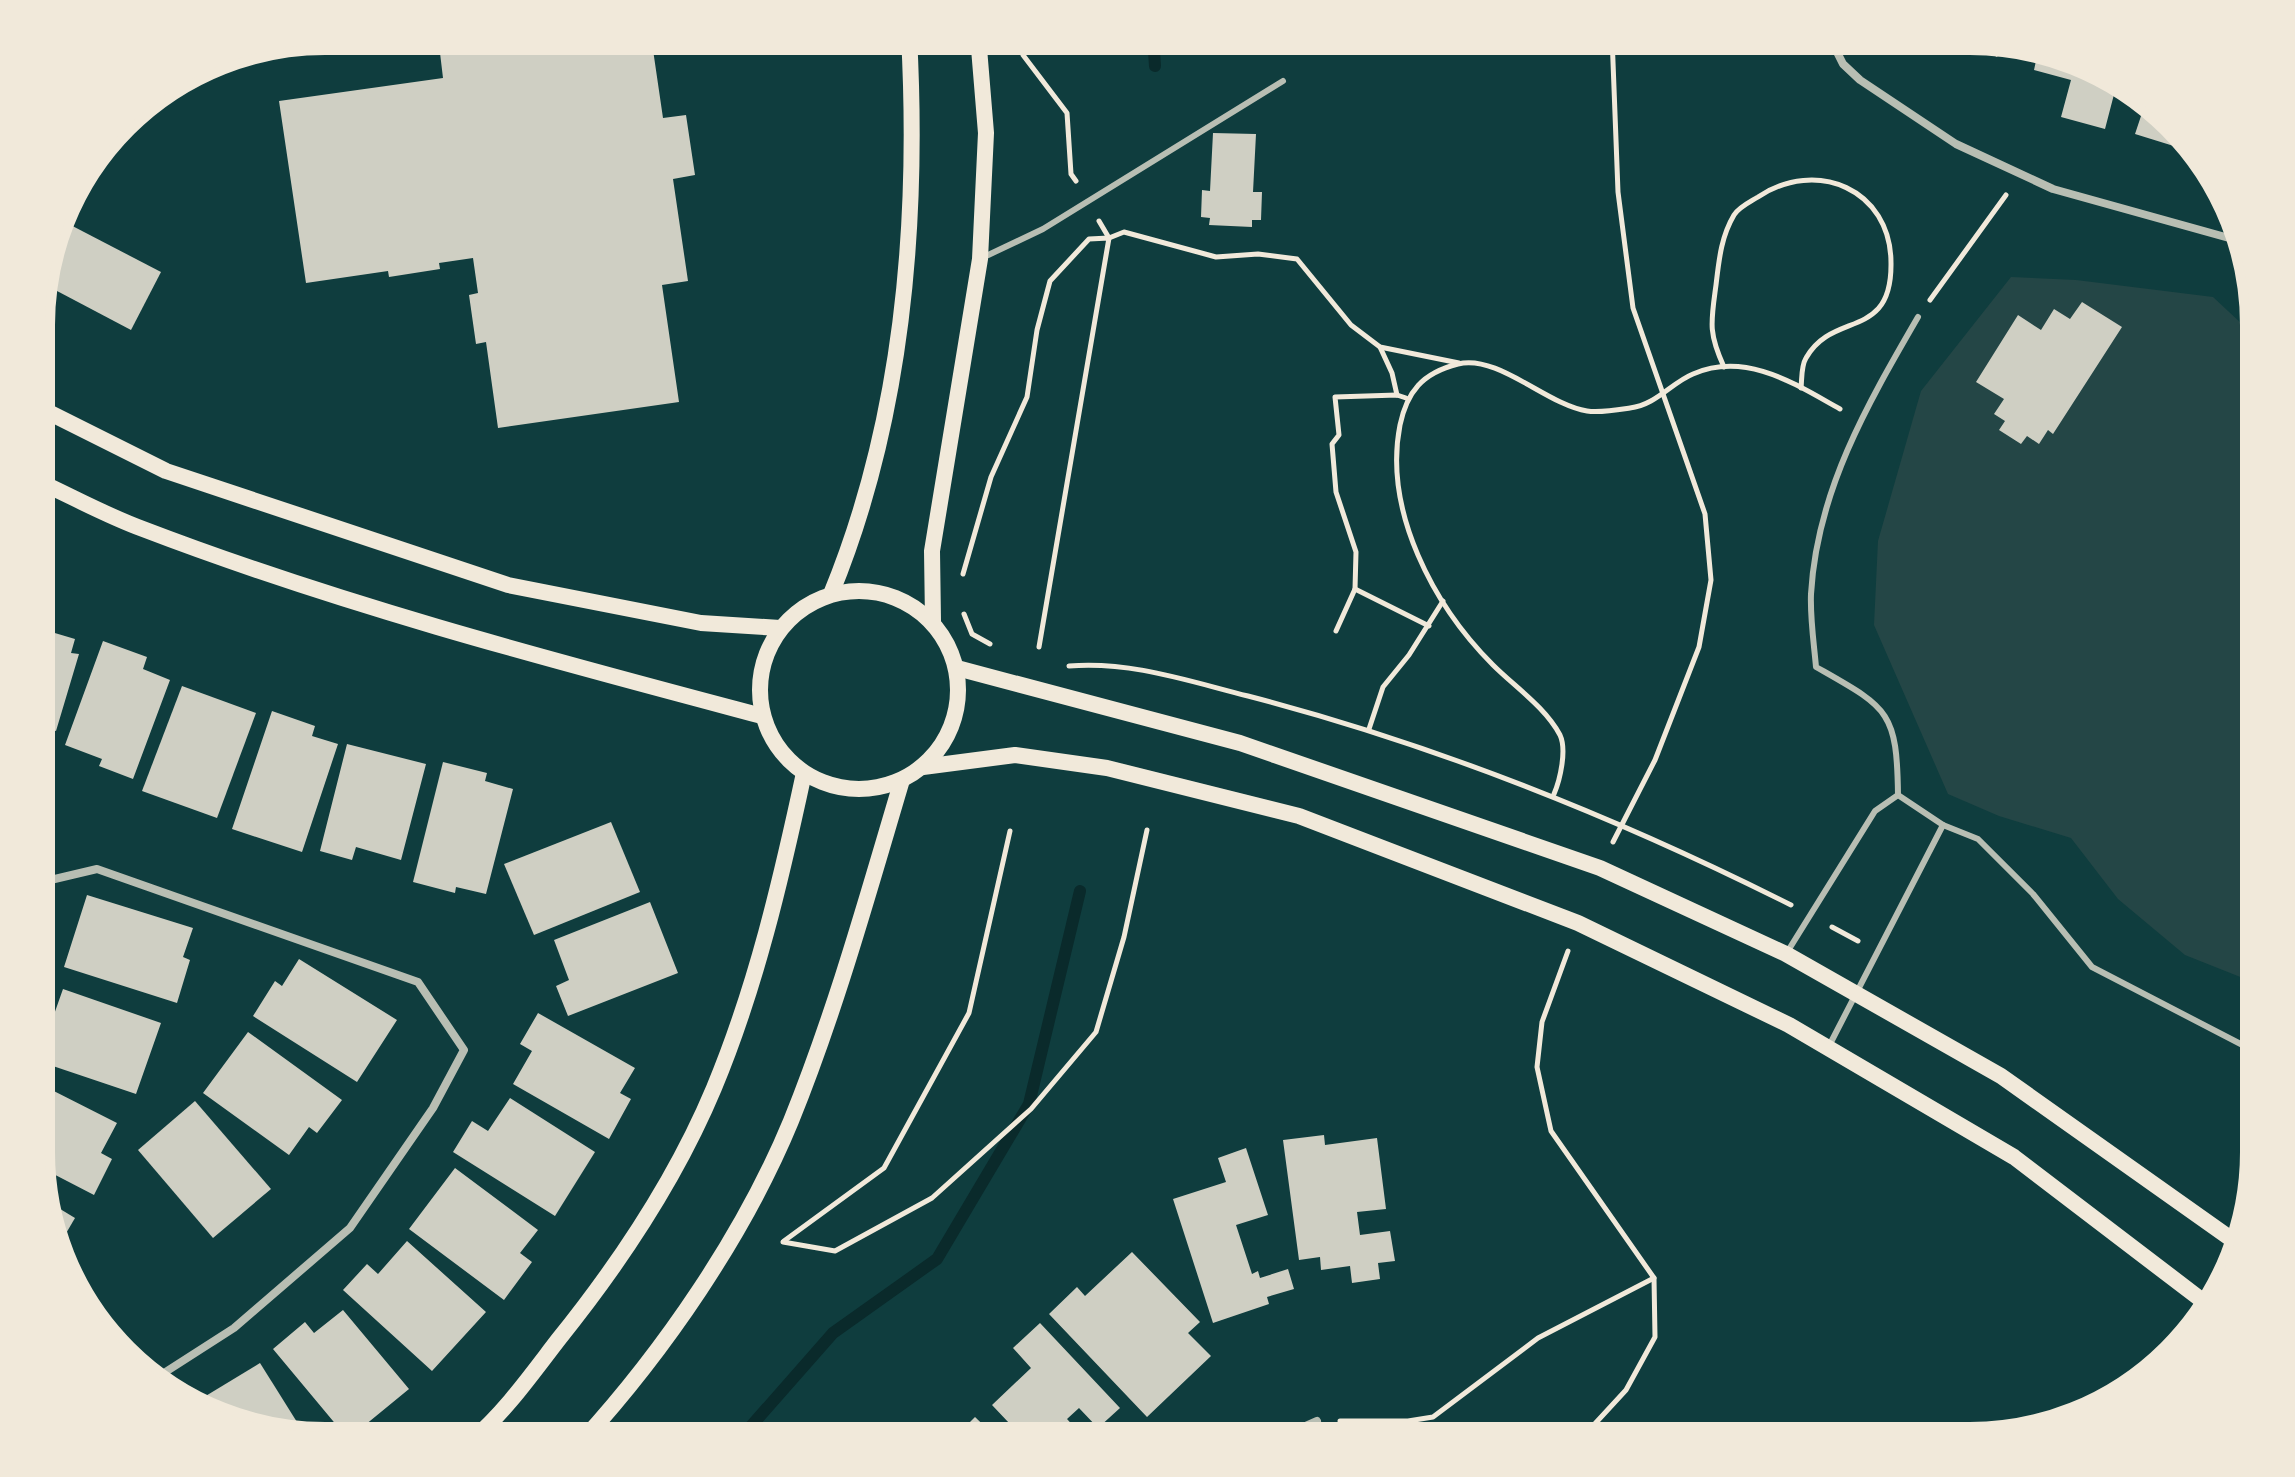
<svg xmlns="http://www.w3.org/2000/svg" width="2295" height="1477" font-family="'Source Sans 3',sans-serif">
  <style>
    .green { fill: #244646 }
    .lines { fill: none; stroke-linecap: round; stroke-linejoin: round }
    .stream { stroke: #0a2a2b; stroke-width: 12 }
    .building { fill: #cfcfc3 }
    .path { stroke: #f1e9da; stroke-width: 5 }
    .service { stroke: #b8beb3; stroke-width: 6 }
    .minor { stroke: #b8beb3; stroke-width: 8 }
    .secondary { stroke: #f1e9da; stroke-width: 16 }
    .rim { fill: none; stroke: #f1e9da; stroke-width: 10 }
  </style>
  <rect width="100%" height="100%" fill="#0f3d3e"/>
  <!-- green -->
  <polygon class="green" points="2011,277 2076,280 2213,297 2258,339 2258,984 2185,955 2118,899 2071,838 1999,816 1948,794 1874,625 1878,541 1921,391"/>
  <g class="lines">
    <!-- stream -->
    <g class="stream">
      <polyline points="1153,36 1155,66"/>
      <polyline points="738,1441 833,1333 937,1259 1029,1104 1080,891"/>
    </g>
  </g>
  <!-- building -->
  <g class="building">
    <polygon points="325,36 379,38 273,53 272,47"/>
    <polygon points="438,36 651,36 663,118 686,115 695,175 673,179 688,281 662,285 679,402 498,428 486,342 476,344 469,295 478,293 473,258 439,263 440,269 389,277 388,271 306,283 279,101 443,78"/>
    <polygon points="1924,36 1970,36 2006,42 1997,57 1964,39 1956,54"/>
    <polygon points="2039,47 2062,51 2118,79 2105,129 2061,117 2071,80 2034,70"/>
    <polygon points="2146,101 2181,139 2193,152 2135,134"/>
    <polygon points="1213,133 1256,134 1253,192 1262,192 1261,220 1252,220 1252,227 1209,225 1210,218 1201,217 1202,190 1210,191"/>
    <polygon points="59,219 161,272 131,330 40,282"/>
    <polygon points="2082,302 2122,327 2053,434 2048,430 2039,444 2027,436 2021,444 1999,430 2005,421 1994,414 2004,399 1976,382 2018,315 2041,330 2054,309 2070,319"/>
    <polygon points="38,628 75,639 71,653 79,654 56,731 49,729 43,748 38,747"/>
    <polygon points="103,641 147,657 143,669 170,680 133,779 99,766 102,759 65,745"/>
    <polygon points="182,686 256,713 217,818 142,791"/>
    <polygon points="272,711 315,726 312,736 338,744 302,852 232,829"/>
    <polygon points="347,744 426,764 401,860 356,847 352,860 320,851"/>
    <polygon points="443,762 487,773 485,781 513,789 486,894 456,887 455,893 413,882"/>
    <polygon points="611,822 640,892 534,935 504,864"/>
    <polygon points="87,895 193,928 183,957 190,960 177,1003 64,967"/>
    <polygon points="650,902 678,973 568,1016 556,986 569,980 554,940"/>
    <polygon points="299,959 397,1020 357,1082 253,1016 275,981 282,986"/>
    <polygon points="63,989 161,1023 136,1094 38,1061 38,1019 51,1023"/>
    <polygon points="538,1013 635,1068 620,1093 631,1099 609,1139 513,1084 532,1051 520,1044"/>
    <polygon points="248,1032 342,1100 317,1133 309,1127 289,1155 203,1093"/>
    <polygon points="38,1083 117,1123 101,1153 112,1159 94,1195 38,1166"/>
    <polygon points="510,1098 595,1152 555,1216 453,1152 472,1121 488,1131"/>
    <polygon points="195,1101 271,1189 213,1238 138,1150"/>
    <polygon points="1324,1135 1325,1145 1377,1138 1386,1209 1357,1212 1360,1235 1390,1231 1395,1261 1378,1263 1380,1279 1352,1283 1350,1266 1321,1270 1320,1257 1299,1260 1283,1140"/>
    <polygon points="1246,1148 1268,1215 1236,1225 1252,1274 1258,1271 1260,1278 1288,1269 1294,1289 1267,1297 1269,1304 1213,1323 1173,1199 1226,1182 1218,1158"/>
    <polygon points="455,1168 538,1230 520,1253 532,1262 504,1300 409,1229"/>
    <polygon points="42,1198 75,1218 58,1247"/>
    <polygon points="407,1241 486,1312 432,1371 343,1290 367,1264 378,1274"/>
    <polygon points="1132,1252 1200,1322 1188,1333 1211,1356 1147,1417 1049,1314 1077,1287 1085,1296"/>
    <polygon points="343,1310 409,1389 348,1439 273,1349 305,1322 314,1333"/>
    <polygon points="1040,1323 1120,1408 1098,1428 1079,1408 1067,1419 1087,1441 1026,1441 992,1405 1031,1368 1013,1348"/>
    <polygon points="260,1363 307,1438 233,1426 217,1418 204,1397"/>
    <polygon points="975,1417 1000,1441 951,1441"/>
  </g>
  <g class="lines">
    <!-- path -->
    <g class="path">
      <polyline points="1022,36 1023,55 1067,113 1071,174 1076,181"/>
      <polyline points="1612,36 1618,192 1633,308 1705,514 1711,580 1699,647 1655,760 1613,842"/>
      <polyline points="1099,221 1109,238 1124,232 1216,257 1258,254 1297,259 1351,325 1380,347 1459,363"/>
      <polyline points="1930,300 2006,195"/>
      <polyline points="1380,347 1392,373 1397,395"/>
      <path d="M1724,367C1708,332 1711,322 1716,285C1719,260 1721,237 1734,215C1739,207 1750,202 1758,197C1816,158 1891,189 1891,263C1892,341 1833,310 1806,358C1801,366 1802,379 1801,388"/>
      <polyline points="963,574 991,477 1027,397 1037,330 1050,281 1089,239 1109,238 1039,647"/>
      <polyline points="1355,589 1429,626"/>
      <polyline points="964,614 972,634 990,644"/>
      <polyline points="1336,631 1355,589 1356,552 1336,492 1332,444 1339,435 1335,397 1397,395 1406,398"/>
      <path d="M1069,666C1131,661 1188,681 1248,696C1437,745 1616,817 1791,905"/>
      <polyline points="1369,729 1383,687 1409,655 1443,601"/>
      <path d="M1554,794C1560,780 1567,750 1560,735C1545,707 1515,687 1493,665C1434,606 1383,511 1400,425C1407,392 1422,373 1458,364C1498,354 1547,405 1587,411C1600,413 1617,410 1630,408C1656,405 1671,383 1693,374C1746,351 1795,384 1840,409"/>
      <polyline points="1832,927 1858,941"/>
      <polyline points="1568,951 1542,1022 1537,1067 1551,1131 1654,1278 1655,1337 1626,1390 1579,1441"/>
      <polyline points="784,1241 884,1168 969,1013 1010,831"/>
      <polyline points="783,1242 835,1251 932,1198 1031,1109 1096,1032 1124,937 1147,830"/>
      <polyline points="1340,1421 1408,1421 1433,1417 1538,1338 1654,1278"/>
    </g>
    <!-- service -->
    <g class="service">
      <polyline points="984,257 1043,229 1283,81"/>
      <path d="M1918,317C1867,405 1817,491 1811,594C1810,618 1814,644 1816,667C1888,708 1897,710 1898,795L1943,825L1978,839L2033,894L2092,967L2258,1053"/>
      <polyline points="1786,954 1875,811 1898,795"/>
      <polyline points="1829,1046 1943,825"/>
    </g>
    <!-- minor -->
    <g class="minor">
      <polyline points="1829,36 1843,64 1860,80 1956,144 2053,189 2229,238 2240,245"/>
      <polyline points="38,886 42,882 97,869 418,982 464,1050 433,1108 350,1228 234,1328 153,1380"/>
      <polyline points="1272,1441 1317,1421"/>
    </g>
    <!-- secondary -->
    <g class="secondary">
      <polyline points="38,407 166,471 508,585 701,623 780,628"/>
      <path d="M38,481C73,497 107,516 143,529C344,606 555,661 762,716"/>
      <circle cx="859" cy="690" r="99"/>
      <path d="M831,594C903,419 919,223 909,36"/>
      <polyline points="933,621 932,551 980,259 986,133 978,36"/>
      <polyline points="957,668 1240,743 1600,868 1786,954 2001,1076 2234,1241"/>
      <polyline points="923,767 1015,755 1107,768 1299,816 1578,923 1789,1025 2014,1157 2212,1308"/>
      <path d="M471,1441C505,1412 531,1375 558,1340C620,1263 676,1179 714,1088C756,987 781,880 804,773"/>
      <path d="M582,1441C664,1351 744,1235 791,1121C836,1010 868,894 902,780"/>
    </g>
  </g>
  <!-- crop -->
  <path d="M0 0H2295V1477H0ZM325 50H1970A275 275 0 0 1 2245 325V1152A275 275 0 0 1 1970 1427H325A275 275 0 0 1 50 1152V325A275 275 0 0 1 325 50Z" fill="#f1e9da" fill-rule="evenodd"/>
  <path class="rim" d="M325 50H1970A275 275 0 0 1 2245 325V1152A275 275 0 0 1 1970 1427H325A275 275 0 0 1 50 1152V325A275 275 0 0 1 325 50Z"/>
</svg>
